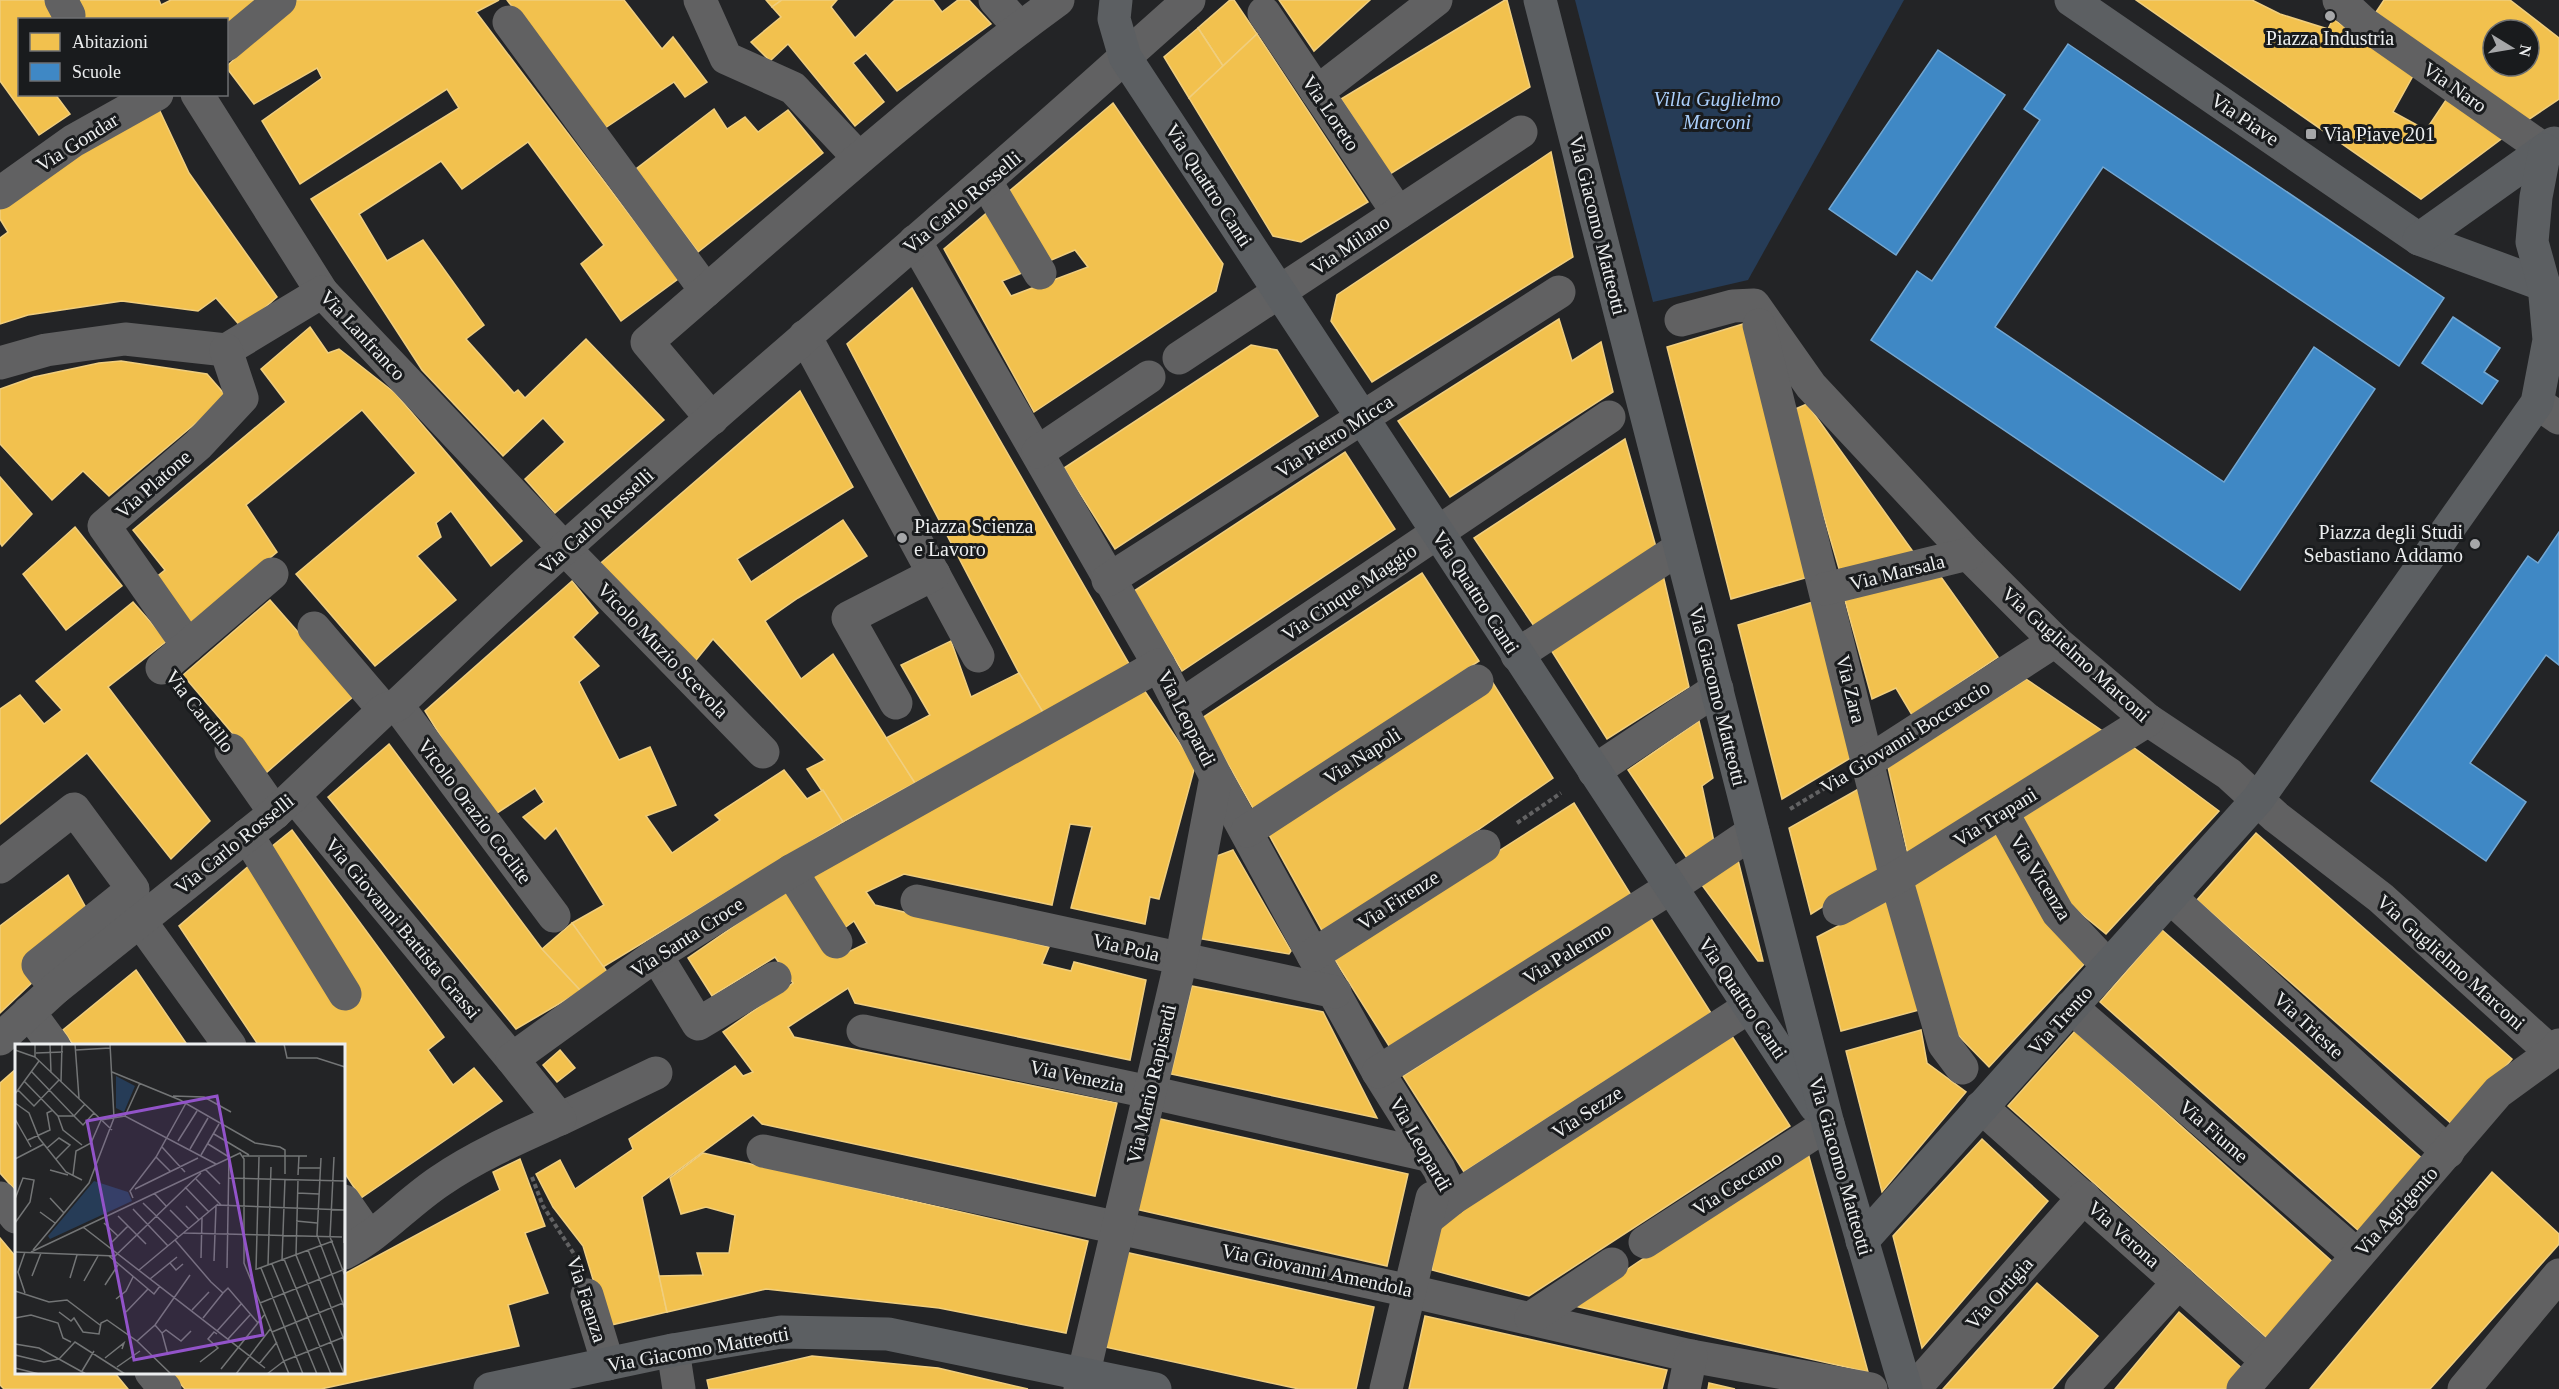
<svg xmlns="http://www.w3.org/2000/svg" width="2559" height="1389" font-family="Georgia,serif">
  <style>
    .green { fill: #263c57 }
    .homes { fill: #f2c14e; stroke: #f0ce7e; stroke-width: 1.5; fill-rule: evenodd }
    .schools { fill: #3f88c5; stroke: #73a7d2; stroke-width: 1.5 }
    .lines { fill: none; stroke-linecap: round; stroke-linejoin: round }
    .path { stroke: #626263; stroke-width: 4; stroke-dasharray: 4.5 3; stroke-linecap: butt }
    .pedestrian { stroke: #616162; stroke-width: 33 }
    .minor { stroke: #616162; stroke-width: 33 }
    .tertiary { stroke: #616162; stroke-width: 33 }
    .secondary { stroke: #5c5f62; stroke-width: 33 }
    .poi-dot { fill: #a6a7a9; stroke: #191b1d; stroke-width: 2 }
    .labels { text-anchor: middle; stroke-width: 6; stroke-linejoin: round; paint-order: stroke }
    .poi-label { font-size: 20px; fill: #eceeef; stroke: #191b1d; text-anchor: start }
    .street-label { font-size: 20px; fill: #eceeef; stroke: #191b1d }
    .park-label { font-size: 20px; font-style: italic; fill: #abcffb; stroke: #191b1d }
    .inset-road { fill: none; stroke: #737576; stroke-width: 1.5 }
    .view { fill: #9253c9; fill-opacity: 0.15; stroke: #9253c9; stroke-width: 3 }
    .inset-edge { fill: none; stroke: #eceeef; stroke-width: 3 }
  </style>
  <rect width="100%" height="100%" fill="#232426"/>
  <!-- green -->
  <polygon class="green" points="1575,0 1904,0 1748,280 1653,302"/>
  <!-- homes -->
  <g class="homes">
    <polygon points="0,0 44,0 59,20 20,20 20,94 55,94 70,114 39,135 0,81"/>
    <polygon points="73,0 159,0 161,5 171,0 257,0 226,25 226,20 83,20"/>
    <polygon points="296,0 499,0 476,12 678,279 621,321 581,264 604,245 528,142 462,189 441,161 359,214 387,261 423,240 484,325 466,339 514,393 518,390 525,398 586,339 664,420 555,513 525,479 565,442 543,418 503,456 422,370 311,199 459,108 447,89 300,184 262,121 322,78 317,68 254,104 226,67"/>
    <polygon points="507,0 624,0 662,49 673,37 707,82 685,97 674,82 605,128"/>
    <polygon points="766,0 782,0 772,7"/>
    <polygon points="782,0 837,0 831,7 855,38 895,0 933,0 942,12 958,0 969,0 991,24 897,91 866,53 853,63 884,102 855,126 788,44 770,61 751,42 781,17 772,7"/>
    <polygon points="1230,0 1234,0 1257,34 1223,66 1198,28"/>
    <polygon points="1279,0 1370,0 1314,51"/>
    <polygon points="1505,0 1507,0 1530,87 1390,174 1341,99"/>
    <polygon points="2136,0 2252,0 2280,14 2328,29 2333,19 2414,74 2393,112 2426,130 2448,97 2504,137 2421,199"/>
    <path d="M2384,0H2510L2559,38V99L2522,124L2376,12ZM2493,30H2529V66H2493Z"/>
    <polygon points="1198,28 1223,66 1189,98 1164,57"/>
    <polygon points="1257,34 1368,202 1301,242 1273,236 1189,98"/>
    <polygon points="1113,103 1223,264 1216,291 1034,412 944,249 989,211 1027,271 1002,281 1011,296 1088,267 1075,250 1042,264 1000,199"/>
    <polygon points="158,107 189,173 277,297 242,328 216,298 198,311 122,301 28,315 0,324 0,238 8,232 0,219 0,204"/>
    <polygon points="714,109 727,129 745,117 758,132 788,110 823,153 698,252 636,169"/>
    <polygon points="1551,152 1573,257 1372,382 1331,321 1337,295"/>
    <polygon points="912,288 1132,669 1044,714 1019,673 847,344"/>
    <polygon points="1559,319 1572,361 1601,342 1613,392 1450,497 1398,421"/>
    <polygon points="1743,324 1812,576 1731,599 1667,347"/>
    <polygon points="310,327 328,353 339,349 395,393 522,541 491,566 451,511 436,523 441,537 417,556 456,600 375,666 296,574 416,473 362,410 246,505 277,552 189,626 154,579 165,570 133,530 286,402 261,369"/>
    <polygon points="1251,345 1277,350 1318,416 1115,549 1064,468"/>
    <polygon points="121,361 207,374 227,397 109,496 83,471 52,500 0,444 0,389 34,377 99,363"/>
    <polygon points="800,391 853,487 737,559 751,582 843,520 867,556 798,598 765,621 801,679 833,654 915,783 843,822 807,769 825,760 713,639 693,664 595,568"/>
    <polygon points="1807,404 1914,553 1840,572 1793,410"/>
    <polygon points="1625,439 1658,554 1534,626 1474,538"/>
    <polygon points="1345,452 1395,529 1182,671 1134,591"/>
    <polygon points="0,477 32,514 2,546 0,543"/>
    <polygon points="75,527 122,586 66,630 23,574"/>
    <polygon points="1936,570 1998,657 1912,715 1896,688 1872,699 1844,597"/>
    <polygon points="1422,573 1479,661 1254,810 1202,718"/>
    <polygon points="1663,575 1689,687 1607,739 1551,650"/>
    <polygon points="572,581 598,613 573,637 599,666 579,682 619,760 650,747 676,805 646,816 672,853 720,820 715,815 784,770 807,799 823,790 843,822 603,967 572,923 604,905 556,828 545,839 523,817 544,802 535,788 491,817 425,711"/>
    <polygon points="270,600 354,696 266,773 183,675"/>
    <polygon points="1816,601 1854,756 1782,799 1738,625"/>
    <polygon points="133,602 167,641 108,687 210,821 171,859 87,753 0,824 0,709 20,695 44,724 62,710 36,681"/>
    <polygon points="951,641 971,697 1019,673 1044,714 915,783 886,738 930,715 901,665"/>
    <polygon points="2026,679 2104,732 1908,855 1888,767"/>
    <polygon points="1491,680 1553,778 1325,936 1268,833"/>
    <polygon points="1144,690 1195,766 1159,899 1150,897 1145,924 1071,908 1092,827 1070,824 1052,905 904,874 866,892 875,905 1049,947 1042,964 1071,971 1074,962 1146,980 1130,1060 855,1003 848,988 788,1027 794,1037 1117,1103 1095,1196 762,1124 753,1115 642,1197 667,1312 607,1326 583,1246 553,1207 536,1174 560,1160 575,1189 633,1149 629,1139 735,1066 743,1076 753,1072 723,1032 793,983 775,957 712,996 688,958 792,886 836,958 867,943 854,921 839,932 803,874"/>
    <polygon points="1699,721 1713,778 1702,786 1714,842 1687,858 1628,770"/>
    <polygon points="389,744 542,949 581,991 516,1029 328,797"/>
    <polygon points="2133,747 2219,811 2106,934 2067,902 2023,817"/>
    <polygon points="1864,786 1883,869 1811,914 1789,828"/>
    <polygon points="1574,803 1631,895 1391,1049 1333,957"/>
    <polygon points="292,830 444,1037 428,1050 453,1085 474,1068 502,1101 361,1198 344,1172 344,1046 259,1046 179,926 250,865 342,1008 361,999 265,852"/>
    <polygon points="1998,833 2087,961 1989,1067 1958,1035 1912,882"/>
    <polygon points="2256,833 2512,1059 2454,1126 2197,900"/>
    <polygon points="1233,850 1291,951 1289,954 1196,938 1214,857"/>
    <polygon points="1738,860 1763,961 1758,961 1699,881"/>
    <polygon points="68,875 91,917 38,977 0,1013 0,926"/>
    <polygon points="1890,899 1919,1010 1841,1031 1817,937"/>
    <polygon points="1650,917 1711,1013 1464,1172 1403,1076"/>
    <polygon points="572,923 608,973 581,991 542,949"/>
    <polygon points="2162,930 2424,1160 2360,1232 2100,1002"/>
    <polygon points="136,970 188,1046 74,1046 63,1030"/>
    <polygon points="1192,986 1323,1012 1377,1118 1171,1074"/>
    <polygon points="1728,1030 1790,1126 1529,1296 1432,1270 1439,1224"/>
    <polygon points="1921,1030 1927,1063 1966,1092 1882,1192 1846,1051"/>
    <polygon points="2075,1031 2335,1264 2268,1339 2008,1106"/>
    <polygon points="560,1050 575,1068 557,1082 543,1065"/>
    <polygon points="16,1069 16,1191 0,1173 0,1083"/>
    <polygon points="1156,1118 1408,1174 1387,1266 1135,1209"/>
    <polygon points="1982,1139 2048,1201 1922,1348 1893,1236"/>
    <polygon points="703,1153 1088,1241 1066,1333 939,1308 766,1289 667,1312 659,1276 703,1275 697,1253 729,1253 735,1215 706,1207 681,1214 670,1178"/>
    <polygon points="1808,1153 1868,1372 1574,1306 1638,1262"/>
    <polygon points="520,1159 545,1226 525,1233 548,1293 508,1305 519,1346 321,1389 185,1389 170,1372 344,1372 344,1274 500,1190 493,1172"/>
    <polygon points="2492,1172 2559,1234 2559,1244 2430,1389 2310,1389"/>
    <polygon points="0,1238 16,1257 16,1372 114,1372 128,1389 4,1389 0,1385"/>
    <polygon points="1125,1252 1374,1307 1356,1389 1299,1389 1105,1347"/>
    <polygon points="2037,1283 2098,1336 2052,1389 1943,1389"/>
    <polygon points="2179,1312 2245,1371 2230,1389 2115,1389"/>
    <polygon points="1425,1316 1667,1370 1662,1389 1409,1389"/>
    <polygon points="812,1356 938,1368 1028,1389 709,1389 707,1380"/>
    <polygon points="1709,1383 1735,1389 1708,1389"/>
  </g>
  <!-- schools -->
  <g class="schools">
    <polygon points="2068,44 2444,298 2399,366 2103,167 1995,327 2224,482 2314,347 2375,389 2240,590 1871,340 1917,271 1932,281 2040,120 2024,109"/>
    <polygon points="1938,50 2005,95 1896,255 1829,209"/>
    <polygon points="2453,317 2500,348 2484,372 2498,381 2482,404 2422,363"/>
    <polygon points="2559,532 2559,665 2546,655 2470,763 2526,802 2486,861 2371,781 2528,556 2538,563"/>
  </g>
  <g class="lines">
    <!-- path -->
    <g class="path">
      <polyline points="188,699 206,721"/>
      <polyline points="1790,809 1830,785"/>
      <polyline points="1517,823 1561,793"/>
      <polyline points="532,1177 543,1206 576,1257"/>
    </g>
    <!-- pedestrian -->
    <g class="pedestrian">
      <polyline points="986,182 1040,273"/>
      <polyline points="247,835 345,994"/>
      <polyline points="791,871 836,942"/>
    </g>
    <!-- minor -->
    <g class="minor">
      <polyline points="61,0 69,15 68,20"/>
      <polyline points="700,0 726,58 793,88 859,158"/>
      <polyline points="995,0 1020,28"/>
      <polyline points="2339,0 2365,24 2545,150"/>
      <polyline points="1264,13 1398,213"/>
      <polyline points="509,22 706,291"/>
      <polyline points="226,45 280,0"/>
      <polyline points="1125,57 1189,0"/>
      <polyline points="1317,92 1436,0"/>
      <polyline points="197,94 322,292 564,548 763,752"/>
      <polyline points="0,193 73,141 157,94"/>
      <polyline points="915,241 1159,665 1216,777 1313,955 1378,1072 1439,1169 1452,1199"/>
      <polyline points="1681,320 1733,306 1754,305 1811,386 1968,554 2055,641 2148,720 2229,774 2276,817 2381,898 2552,1053"/>
      <polyline points="1759,325 1896,878 1944,1044 1962,1068"/>
      <polyline points="805,336 978,656"/>
      <polyline points="1179,358 1521,132"/>
      <polyline points="0,363 46,350 125,339 226,350 322,292"/>
      <polyline points="2537,403 2559,418"/>
      <path d="M712,419L647,342C782,226 914,105 1058,0"/>
      <polyline points="1038,452 1149,377"/>
      <polyline points="1108,580 1559,292"/>
      <polyline points="1825,589 1968,554"/>
      <polyline points="314,628 384,710"/>
      <polyline points="188,646 104,526 198,445 242,398 226,350"/>
      <polyline points="1517,655 1680,548"/>
      <polyline points="162,668 272,574"/>
      <polyline points="896,703 848,618 934,574"/>
      <polyline points="397,705 554,916"/>
      <polyline points="1180,706 1609,417"/>
      <polyline points="231,750 275,813"/>
      <polyline points="1869,761 2055,641"/>
      <polyline points="1594,771 1717,689"/>
      <polyline points="294,796 512,1059"/>
      <polyline points="2002,812 2058,913 2108,966"/>
      <polyline points="1247,831 1477,681"/>
      <polyline points="0,867 74,809 133,889 38,965 56,988"/>
      <polyline points="2170,897 2448,1152"/>
      <polyline points="917,901 1335,992"/>
      <polyline points="1839,909 1896,878 2148,720"/>
      <polyline points="140,921 230,1046"/>
      <polyline points="656,955 698,1024 775,978"/>
      <polyline points="1313,955 1484,846"/>
      <polyline points="2071,1007 2357,1255"/>
      <polyline points="29,1012 54,1046"/>
      <polyline points="863,1031 1149,1092 1431,1156"/>
      <polyline points="1378,1072 1670,888 1753,832"/>
      <polyline points="1981,1107 2267,1361"/>
      <polyline points="560,1119 656,1073"/>
      <polyline points="763,1151 1410,1291 1691,1356 1871,1389"/>
      <polyline points="0,1198 16,1217"/>
      <polyline points="344,1201 369,1237"/>
      <polyline points="1427,1219 1452,1199 1749,1007"/>
      <polyline points="1645,1242 1828,1124"/>
      <path d="M344,1253C379,1235 407,1203 440,1181C476,1156 520,1137 560,1119L512,1059L656,955L791,871L1159,665"/>
      <polyline points="587,1295 608,1364"/>
      <polyline points="1531,1318 1612,1264"/>
      <polyline points="673,1350 679,1389"/>
      <polyline points="151,1372 165,1389"/>
      <polyline points="1080,1389 1181,960 1216,777"/>
      <polyline points="1386,1389 1432,1198"/>
      <polyline points="1684,1389 1691,1356"/>
      <polyline points="1914,1389 2084,1197"/>
      <polyline points="2081,1389 2179,1282"/>
      <polyline points="2243,1389 2498,1092 2552,1053 2559,1045"/>
      <polyline points="2464,1389 2559,1275"/>
    </g>
    <!-- tertiary -->
    <path class="tertiary" d="M0,1039L56,988L275,813L384,710L397,705C453,653 507,599 565,548C749,382 941,223 1125,57"/>
    <!-- secondary -->
    <g class="secondary">
      <polyline points="1116,0 1114,19 1125,57 1815,1106"/>
      <polyline points="1540,0 1828,1124 1906,1389"/>
      <polyline points="2071,0 2419,239 2544,285"/>
      <polyline points="2419,239 2554,143"/>
      <polyline points="1862,1241 2258,799 2537,403 2549,340 2544,285 2532,242 2536,197 2545,150"/>
      <polyline points="490,1389 673,1350 781,1332 888,1334 1155,1389"/>
    </g>
  </g>
  <!-- markers -->
  <g class="poi-dot">
    <circle cx="2330" cy="16" r="6"/>
    <rect x="2305" y="128" width="12" height="12" rx="3"/>
    <circle cx="902" cy="538" r="6"/>
    <circle cx="2475" cy="544" r="6"/>
  </g>
  <g class="labels">
    <!-- poi labels -->
    <g class="poi-label">
      <text x="2330" y="45" text-anchor="middle">Piazza Industria</text>
      <text x="2323" y="141">Via Piave 201</text>
      <text x="914" y="533">Piazza Scienza<tspan x="914" dy="23">e Lavoro</tspan></text>
      <text x="2463" y="539" text-anchor="end">Piazza degli Studi<tspan x="2463" dy="23">Sebastiano Addamo</tspan></text>
    </g>
    <!-- street labels -->
    <g class="street-label">
      <text transform="translate(2455 87) rotate(35)" y="7">Via Naro</text>
      <text transform="translate(1331 113) rotate(56)" y="7">Via Loreto</text>
      <text transform="translate(2245 119) rotate(34)" y="7">Via Piave</text>
      <text transform="translate(77 142) rotate(-32)" y="7">Via Gondar</text>
      <text transform="translate(1209 185) rotate(57)" y="7">Via Quattro Canti</text>
      <text transform="translate(962 202) rotate(-40)" y="7">Via Carlo Rosselli</text>
      <text transform="translate(1598 225) rotate(76)" y="7">Via Giacomo Matteotti</text>
      <text transform="translate(1350 245) rotate(-34)" y="7">Via Milano</text>
      <text transform="translate(363 335) rotate(47)" y="7">Via Lanfranco</text>
      <text transform="translate(1334 436) rotate(-33)" y="7">Via Pietro Micca</text>
      <text transform="translate(153 484) rotate(-41)" y="7">Via Platone</text>
      <text transform="translate(596 521) rotate(-42)" y="7">Via Carlo Rosselli</text>
      <text transform="translate(1897 572) rotate(-14)" y="7">Via Marsala</text>
      <text transform="translate(1349 592) rotate(-34)" y="7">Via Cinque Maggio</text>
      <text transform="translate(1476 592) rotate(57)" y="7">Via Quattro Canti</text>
      <text transform="translate(663 650) rotate(46)" y="7">Vicolo Muzio Scevola</text>
      <text transform="translate(2076 654) rotate(42)" y="7">Via Guglielmo Marconi</text>
      <text transform="translate(1851 689) rotate(76)" y="7">Via Zara</text>
      <text transform="translate(1718 696) rotate(76)" y="7">Via Giacomo Matteotti</text>
      <text transform="translate(200 711) rotate(52)" y="7">Via Cardillo</text>
      <text transform="translate(1187 718) rotate(63)" y="7">Via Leopardi</text>
      <text transform="translate(1905 737) rotate(-32)" y="7">Via Giovanni Boccaccio</text>
      <text transform="translate(1362 756) rotate(-33)" y="7">Via Napoli</text>
      <text transform="translate(475 811) rotate(53)" y="7">Vicolo Orazio Coclite</text>
      <text transform="translate(1995 817) rotate(-32)" y="7">Via Trapani</text>
      <text transform="translate(234 844) rotate(-39)" y="7">Via Carlo Rosselli</text>
      <text transform="translate(2041 877) rotate(58)" y="7">Via Vicenza</text>
      <text transform="translate(1398 900) rotate(-33)" y="7">Via Firenze</text>
      <text transform="translate(403 928) rotate(50)" y="7">Via Giovanni Battista Grassi</text>
      <text transform="translate(687 937) rotate(-33)" y="7">Via Santa Croce</text>
      <text transform="translate(1126 947) rotate(13)" y="7">Via Pola</text>
      <text transform="translate(1567 953) rotate(-32)" y="7">Via Palermo</text>
      <text transform="translate(2451 962) rotate(42)" y="7">Via Guglielmo Marconi</text>
      <text transform="translate(1743 998) rotate(56)" y="7">Via Quattro Canti</text>
      <text transform="translate(2060 1020) rotate(-48)" y="7">Via Trento</text>
      <text transform="translate(2309 1025) rotate(43)" y="7">Via Trieste</text>
      <text transform="translate(1077 1076) rotate(12)" y="7">Via Venezia</text>
      <text transform="translate(1151 1084) rotate(-77)" y="7">Via Mario Rapisardi</text>
      <text transform="translate(1587 1112) rotate(-33)" y="7">Via Sezze</text>
      <text transform="translate(2214 1131) rotate(41)" y="7">Via Fiume</text>
      <text transform="translate(1421 1144) rotate(60)" y="7">Via Leopardi</text>
      <text transform="translate(1841 1166) rotate(74)" y="7">Via Giacomo Matteotti</text>
      <text transform="translate(1737 1183) rotate(-33)" y="7">Via Ceccano</text>
      <text transform="translate(2396 1211) rotate(-48)" y="7">Via Agrigento</text>
      <text transform="translate(2124 1234) rotate(42)" y="7">Via Verona</text>
      <text transform="translate(1317 1270) rotate(12)" y="7">Via Giovanni Amendola</text>
      <text transform="translate(1999 1293) rotate(-48)" y="7">Via Ortigia</text>
      <text transform="translate(587 1299) rotate(72)" y="7">Via Faenza</text>
      <text transform="translate(698 1349) rotate(-10)" y="7">Via Giacomo Matteotti</text>
    </g>
    <!-- park labels -->
    <g class="park-label">
      <text x="1717" y="106">Villa Guglielmo<tspan x="1717" dy="23">Marconi</tspan></text>
    </g>
  </g>
  <!-- overview -->
  <g transform="translate(15 1044)">
    <rect width="330" height="330" fill="#232426"/>
    <path d="M101,32L120,42L109,68L101,64ZM79,137L113,148L117,157L35,195L33,192Z" fill="#263c57"/>
    <path class="inset-road" d="M20,0V13L97,86M35,0L36,29M60,0L64,54M95,0L99,74M269,0L272,14H302L330,23M0,6L20,13M61,6L95,4M21,9L48,8M16,27L59,72L70,60M97,28L165,56L240,99L265,103L270,106V130M9,37L43,72H59L68,81L79,69M46,38L47,0M3,46L19,62L44,36M0,50L24,17M158,52L189,53L216,68M0,59L14,69L24,94L51,128L67,136M43,72L48,86L67,101M110,72L125,39M0,75L16,103M86,76L110,72L201,120M199,90L234,111M13,96L35,86L32,69L38,66M163,97L182,67M193,100L214,113L212,224M147,103L170,128M32,104L44,94L55,101L41,115M175,105L193,74M186,111L204,80M228,112H292M141,113L156,128M319,113L315,193L330,232M306,114L302,191L330,265M0,115L29,100M283,124H305M190,125L205,140M35,126L53,131M58,131L61,107L76,99L86,76M283,131L284,112M214,134L330,137M181,135L206,161M283,136L281,211L329,330M170,143L194,168M120,145L183,114M139,149L152,163M282,149L304,150M35,154L49,169M118,154L115,147L141,113L171,59M0,155L8,134L19,136L15,158L0,179M128,159L163,193M202,161L330,166M171,162L184,176M118,165L153,202M155,166L174,185M25,168L40,179M103,172L131,200M281,177L302,179M89,179L103,192M68,183L250,324M169,189L327,193M160,196L196,238L208,249L213,244L243,279M97,198L113,182M329,199L330,136M18,206L74,139L99,74M293,206L330,298M0,208L100,212L186,129M10,208L3,228L10,249M16,208L225,109L229,115V219L274,330M94,212L139,250L145,242M186,214L187,174M269,215L316,330M267,216L270,135M199,217L201,162M155,219L161,226L168,220M257,220L302,330M253,221L256,123M246,224L288,330M242,225L318,197M124,226L203,160M241,226L244,113M17,232L26,209M55,234L62,211M135,235L162,213M69,237L83,212M90,241L103,221M0,247L34,258L52,256L85,281M101,255L111,247L118,233M245,259L330,225M177,266L194,248M44,268L56,277L59,274L68,288L84,290L86,279L92,276L122,297L140,281L175,231M111,268L133,245M0,274L16,271L43,279L48,294L56,298M188,274L208,249M140,281L147,289L153,311M202,287L227,259M257,288L328,259M147,289L151,286L166,297L176,287M213,295L235,271M122,297L156,330M0,300L24,304L71,330M0,311L29,318L44,315M90,314L109,299L107,305M44,315L60,298L110,330M269,317L329,293M185,318L203,304L193,295L199,288L202,290M244,320L262,298M102,323L125,307M0,324L24,330M206,325L250,270M67,327L79,307M221,330L256,284M252,330L269,317"/>
    <path class="view" d="M202,52L248,291L119,316L72,77Z"/>
    <rect width="330" height="330" class="inset-edge"/>
  </g>
  <!-- legend -->
  <rect x="18" y="18" width="210" height="78" fill="#191b1d" stroke="#6d6f71" stroke-width="1.5"/>
  <rect x="30" y="33" width="30" height="18" fill="#f2c14e" stroke="#6d6f71" stroke-width="1.5"/>
  <text x="72" y="48" font-size="18" fill="#eceeef">Abitazioni</text>
  <rect x="30" y="63" width="30" height="18" fill="#3f88c5" stroke="#6d6f71" stroke-width="1.5"/>
  <text x="72" y="78" font-size="18" fill="#eceeef">Scuole</text>
  <!-- north arrow -->
  <g transform="translate(2511 48) rotate(101)"><circle r="28" fill="#191b1d" stroke="#6d6f71" stroke-width="1.5"/>
  <path d="M0-4.5L10 22L0 15L-10 22Z" fill="#a6a7a9"/>
  <text y="-9" font-size="16" font-weight="bold" text-anchor="middle" fill="#eceeef">N</text>
  </g>
</svg>
